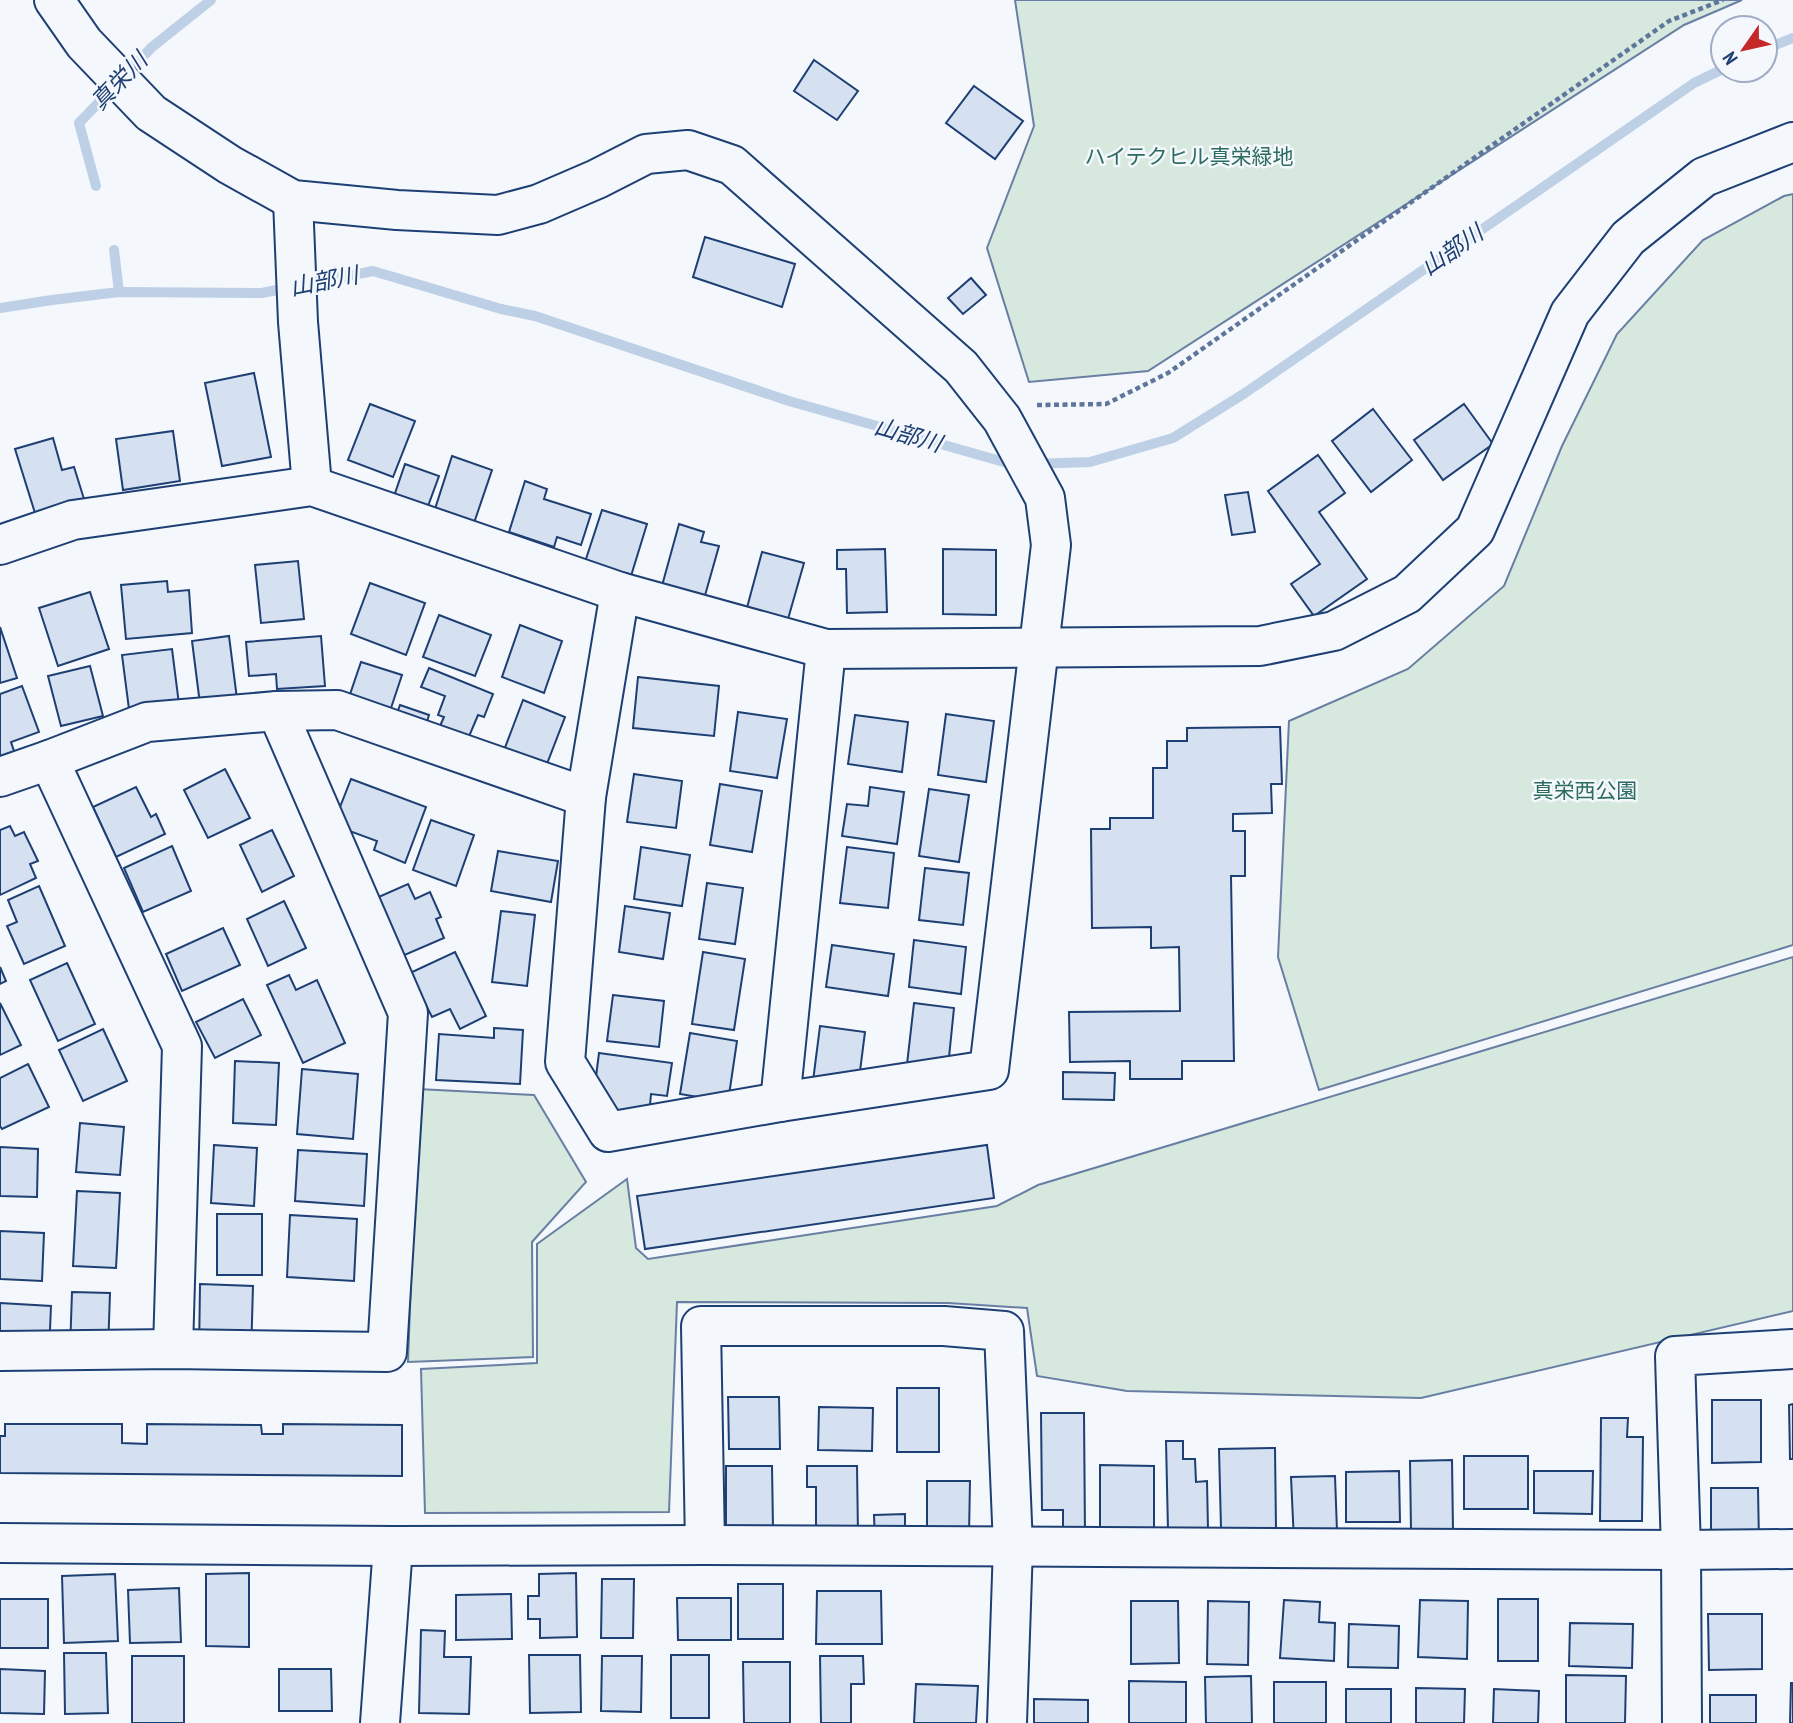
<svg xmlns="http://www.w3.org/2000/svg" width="1793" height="1723" font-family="'PT Sans Narrow','Noto Sans JP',sans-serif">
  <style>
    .green { fill: #d7e8df; stroke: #687fa3; stroke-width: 2 }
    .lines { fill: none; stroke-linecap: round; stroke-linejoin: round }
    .stream { stroke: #bed0e5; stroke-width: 10 }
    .building { fill: #d5e0f0; stroke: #1d3f73; stroke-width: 2 }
    .minor-casing { stroke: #1d3f73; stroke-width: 42 }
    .path { stroke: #5e769c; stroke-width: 4.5; stroke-dasharray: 5 3.5; stroke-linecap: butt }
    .minor { stroke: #f4f7fb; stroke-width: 38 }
    .labels { text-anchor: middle; stroke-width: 5; stroke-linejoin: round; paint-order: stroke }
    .park-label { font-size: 21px; fill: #2c6c60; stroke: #f4f7fb }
    .water-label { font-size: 23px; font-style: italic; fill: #1d3f73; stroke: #f4f7fb }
  </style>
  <rect width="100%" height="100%" fill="#f4f7fb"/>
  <!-- green -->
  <g class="green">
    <polygon points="1015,0 1742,0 1684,25 1148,371 1029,382 987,248 1034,126"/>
    <polygon points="1793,194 1793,945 1319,1090 1278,957 1289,721 1408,669 1504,586 1562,446 1617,334 1703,240 1784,196"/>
    <polygon points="1793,957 1793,1311 1421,1398 1127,1391 1037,1376 1027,1308 948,1303 677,1302 669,1512 425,1513 421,1369 537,1363 537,1244 627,1179 636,1248 648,1259 997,1206 1038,1185"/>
    <polygon points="418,1089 534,1095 586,1182 532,1242 533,1357 408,1362"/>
  </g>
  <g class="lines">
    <!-- stream -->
    <g class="stream">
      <polyline points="1765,49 1793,38"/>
      <polyline points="96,186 79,123 152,47 211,0"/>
      <polyline points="114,250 119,292"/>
      <polyline points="0,308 52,300 119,292 262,293 373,271 501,309 535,316 789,401 1011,464 1017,464"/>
      <polyline points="1033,464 1090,462 1173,438 1245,393 1694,83 1723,69"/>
    </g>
  </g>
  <!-- building -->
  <g class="building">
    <polygon points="814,60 858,91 837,120 794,91"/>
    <polygon points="974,86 1023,121 995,159 946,123"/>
    <polygon points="705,237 795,264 782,307 693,277"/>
    <polygon points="971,278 986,295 963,314 948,298"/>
    <polygon points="254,373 271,457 222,466 205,383"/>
    <polygon points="370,404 415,421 393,477 348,460"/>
    <polygon points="1464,404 1493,444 1443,480 1414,440"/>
    <polygon points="1373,409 1412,460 1371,492 1332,441"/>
    <polygon points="173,431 180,481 123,490 116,439"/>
    <polygon points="53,438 62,470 74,467 84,499 35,513 15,449"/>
    <polygon points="1318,455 1345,493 1319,512 1367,579 1314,616 1291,584 1320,564 1268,491"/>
    <polygon points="452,456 492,470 474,523 435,509"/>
    <polygon points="405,464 439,476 424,517 391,505"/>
    <polygon points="525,481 547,489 544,499 591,514 581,545 557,537 554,547 509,532"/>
    <polygon points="1248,492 1255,532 1232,535 1225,495"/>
    <polygon points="602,510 647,524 631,576 585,562"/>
    <polygon points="679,524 704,532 701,542 719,546 702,606 660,593"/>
    <polygon points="885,549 887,612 847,613 846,569 837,569 837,550"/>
    <polygon points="943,549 996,550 996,615 943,614"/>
    <polygon points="762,552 804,563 786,626 745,615"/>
    <polygon points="298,561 304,619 261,623 255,565"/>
    <polygon points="167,581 168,592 189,590 192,633 126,639 121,585"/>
    <polygon points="370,583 425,603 406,655 351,634"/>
    <polygon points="90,592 109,649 58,666 39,608"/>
    <polygon points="439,615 491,635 475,676 423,657"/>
    <polygon points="520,625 562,641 544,693 502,677"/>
    <polygon points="0,627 17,678 0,683"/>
    <polygon points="229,636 237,699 200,704 192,641"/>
    <polygon points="321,636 325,686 277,689 276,674 249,676 246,642"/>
    <polygon points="172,649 180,712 130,717 122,655"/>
    <polygon points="361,662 402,675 386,723 345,709"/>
    <polygon points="90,666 103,716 61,726 48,676"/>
    <polygon points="429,668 493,694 484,717 478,715 465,746 436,735 444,717 438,715 445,696 421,687"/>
    <polygon points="638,677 719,686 714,736 633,728"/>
    <polygon points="22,686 39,732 11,742 17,760 0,767 0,694"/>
    <polygon points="523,700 565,717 545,769 503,753"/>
    <polygon points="400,705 429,715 421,743 390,733"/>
    <polygon points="738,712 787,719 777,778 730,771"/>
    <polygon points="946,714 994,721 986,782 938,775"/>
    <polygon points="855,715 908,722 902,772 848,764"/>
    <polygon points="1280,727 1282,784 1271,784 1272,813 1233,814 1233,831 1245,831 1245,876 1231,876 1234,1061 1182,1061 1182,1079 1130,1079 1130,1061 1070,1062 1069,1012 1180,1011 1179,947 1151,948 1151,927 1092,928 1091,829 1110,829 1110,818 1153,818 1153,768 1167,768 1167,741 1187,741 1187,728"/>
    <polygon points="225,769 250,818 208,838 184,790"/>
    <polygon points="634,774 682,781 676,828 627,822"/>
    <polygon points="351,779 426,807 405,863 374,850 377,841 333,825"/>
    <polygon points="720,784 762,791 752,852 710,845"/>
    <polygon points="136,787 151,817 156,814 165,834 116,857 93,807"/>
    <polygon points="870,787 904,792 897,844 842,836 847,804 868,806"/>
    <polygon points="929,789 969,795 959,862 919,856"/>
    <polygon points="431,820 474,835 456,886 413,870"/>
    <polygon points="10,826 15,836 24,832 38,861 30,864 36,878 0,895 0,830"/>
    <polygon points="272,830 294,876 262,892 240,845"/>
    <polygon points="172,846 191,891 143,912 124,868"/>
    <polygon points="641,847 690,855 682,906 634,899"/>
    <polygon points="847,847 894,853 888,908 840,903"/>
    <polygon points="498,851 558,861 551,902 491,891"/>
    <polygon points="925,868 969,873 963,925 919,920"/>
    <polygon points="707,883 743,888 735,944 699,939"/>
    <polygon points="408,884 415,899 430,892 441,917 436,919 444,938 400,957 374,899"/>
    <polygon points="39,886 65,946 24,964 7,926 17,922 8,900"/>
    <polygon points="284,901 306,948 268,966 247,919"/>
    <polygon points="625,906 670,913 663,959 619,952"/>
    <polygon points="501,911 535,915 527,986 492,982"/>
    <polygon points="223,928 240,965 182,991 166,954"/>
    <polygon points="914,940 966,947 961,994 909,987"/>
    <polygon points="832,945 894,954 888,996 826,987"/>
    <polygon points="455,952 486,1016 460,1029 450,1009 432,1017 410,973"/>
    <polygon points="703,952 745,959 734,1030 692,1024"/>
    <polygon points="67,963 95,1024 58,1041 30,980"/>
    <polygon points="0,967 6,981 0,984"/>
    <polygon points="289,975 296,990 317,980 345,1043 303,1063 267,985"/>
    <polygon points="613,995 664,1001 659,1047 607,1041"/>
    <polygon points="243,999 261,1035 215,1058 196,1022"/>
    <polygon points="0,1003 21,1045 0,1055"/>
    <polygon points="914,1003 954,1008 946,1087 905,1082"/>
    <polygon points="820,1026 865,1032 857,1095 812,1089"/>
    <polygon points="494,1028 523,1030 520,1084 436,1080 439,1034 494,1038"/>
    <polygon points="103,1029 127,1081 83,1101 59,1050"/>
    <polygon points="690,1033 737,1041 728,1102 680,1094"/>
    <polygon points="599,1053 672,1063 667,1096 651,1094 649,1116 592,1108"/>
    <polygon points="235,1061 279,1063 276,1125 233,1123"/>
    <polygon points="28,1064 49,1107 2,1129 0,1126 0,1078"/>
    <polygon points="302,1069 358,1074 353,1139 297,1134"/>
    <polygon points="1063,1072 1115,1073 1114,1100 1063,1099"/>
    <polygon points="80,1123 124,1127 120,1175 76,1172"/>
    <polygon points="214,1145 257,1148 254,1206 211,1203"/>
    <polygon points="987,1145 994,1198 645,1249 637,1196"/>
    <polygon points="0,1147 38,1149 37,1197 0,1196"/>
    <polygon points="298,1150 367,1154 364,1206 295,1201"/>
    <polygon points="77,1191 120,1193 116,1268 73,1266"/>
    <rect x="217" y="1214" width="45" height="61"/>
    <polygon points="290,1215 357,1219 354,1281 287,1277"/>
    <polygon points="0,1231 44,1233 42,1281 0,1279"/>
    <polygon points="200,1284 253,1286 251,1356 199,1354"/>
    <polygon points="72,1292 110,1293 108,1351 70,1350"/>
    <polygon points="0,1303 51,1306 49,1353 0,1351"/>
    <rect x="897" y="1388" width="42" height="64"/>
    <polygon points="728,1397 779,1397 780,1449 729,1449"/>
    <polygon points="1712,1400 1761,1400 1761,1462 1712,1463"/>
    <polygon points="1793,1404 1793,1459 1790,1459 1789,1405"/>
    <polygon points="819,1407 873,1408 872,1451 818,1450"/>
    <polygon points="1041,1413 1084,1413 1085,1534 1063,1535 1063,1510 1042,1510"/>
    <polygon points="1601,1418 1628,1418 1627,1437 1643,1437 1642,1521 1600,1521"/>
    <polygon points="5,1424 122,1424 122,1443 147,1444 147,1424 261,1425 262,1434 283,1434 283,1424 402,1425 402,1476 0,1473 0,1436 5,1436"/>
    <polygon points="1166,1441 1183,1441 1183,1459 1195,1459 1196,1482 1207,1481 1208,1529 1168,1530"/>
    <polygon points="1275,1448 1276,1528 1221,1528 1219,1449"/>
    <rect x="1464" y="1456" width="64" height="53"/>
    <polygon points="1452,1460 1453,1530 1411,1530 1410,1461"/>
    <polygon points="1100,1465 1154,1466 1154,1531 1100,1530"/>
    <polygon points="726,1466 772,1466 773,1527 726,1527"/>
    <polygon points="807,1466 857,1466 858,1534 816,1534 816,1487 807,1487"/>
    <polygon points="1399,1471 1400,1522 1346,1522 1346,1472"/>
    <polygon points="1534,1471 1593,1471 1592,1514 1534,1513"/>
    <polygon points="1335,1476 1337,1531 1294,1542 1291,1477"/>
    <polygon points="927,1481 970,1481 969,1535 927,1534"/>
    <polygon points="1711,1488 1758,1488 1759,1543 1711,1543"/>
    <polygon points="905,1514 905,1542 875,1542 874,1515"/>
    <polygon points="249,1573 249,1647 206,1646 206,1574"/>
    <polygon points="576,1573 577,1637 540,1638 540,1619 528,1619 528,1596 539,1596 539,1574"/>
    <polygon points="115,1574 118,1641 64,1643 62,1576"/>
    <polygon points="602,1579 634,1579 633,1638 601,1638"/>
    <rect x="738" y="1584" width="45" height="55"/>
    <polygon points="179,1588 181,1642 130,1643 128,1590"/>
    <polygon points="817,1591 881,1591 882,1644 816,1644"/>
    <polygon points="511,1594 512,1639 456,1640 456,1595"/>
    <polygon points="677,1598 731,1598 731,1640 678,1640"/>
    <rect x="0" y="1599" width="48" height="49"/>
    <rect x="1498" y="1599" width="40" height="62"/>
    <polygon points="1284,1600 1320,1602 1319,1622 1335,1623 1334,1661 1280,1658"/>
    <polygon points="1420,1600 1468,1601 1467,1659 1418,1657"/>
    <polygon points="1131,1601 1178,1601 1179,1663 1131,1664"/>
    <polygon points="1208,1601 1249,1602 1248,1665 1207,1664"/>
    <polygon points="1708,1614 1762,1614 1762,1669 1709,1670"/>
    <polygon points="1570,1623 1633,1624 1632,1668 1569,1666"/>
    <polygon points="1349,1624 1399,1626 1398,1668 1348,1667"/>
    <polygon points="421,1630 445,1631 444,1657 471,1657 469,1714 419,1713"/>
    <polygon points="64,1653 106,1653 108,1713 65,1714"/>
    <polygon points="529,1655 580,1655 581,1712 530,1713"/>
    <rect x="671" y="1655" width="38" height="63"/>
    <rect x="132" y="1656" width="52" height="67"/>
    <polygon points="602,1656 642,1656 641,1712 601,1711"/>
    <polygon points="820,1656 863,1656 864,1684 851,1684 851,1723 821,1723"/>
    <polygon points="743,1662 790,1662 790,1723 744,1723"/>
    <polygon points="0,1669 45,1671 44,1714 0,1713"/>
    <polygon points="279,1669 331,1669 332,1711 279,1711"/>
    <polygon points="1566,1675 1626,1676 1625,1723 1566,1723"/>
    <polygon points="1251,1676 1252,1723 1206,1723 1205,1677"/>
    <polygon points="1129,1681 1186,1682 1186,1723 1129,1723"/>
    <rect x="1274" y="1682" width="52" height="41"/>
    <polygon points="1791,1683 1793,1683 1793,1723 1790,1723"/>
    <polygon points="916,1684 978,1686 976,1723 914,1723"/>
    <polygon points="1416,1688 1465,1689 1464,1723 1416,1723"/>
    <rect x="1346" y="1689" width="45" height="34"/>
    <polygon points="1494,1689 1539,1691 1538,1723 1493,1723"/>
    <rect x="1710" y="1695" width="46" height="28"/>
    <polygon points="1034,1699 1088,1700 1088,1723 1034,1723"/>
  </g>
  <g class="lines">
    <!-- minor casing -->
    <g class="minor-casing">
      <g id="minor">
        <polyline points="54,0 84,43 151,113 230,165 293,200 397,210 498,215 539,204 597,179 646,154 688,150 732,165 961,367 1002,419 1045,498 1051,545 989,1070 780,1102 608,1132 565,1062 586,797 620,592"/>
        <polyline points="293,200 298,322 312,486"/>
        <polyline points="0,545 73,520 312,486 620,592 826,649 1260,646 1334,631 1407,594 1475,530 1570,313 1628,238 1704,177 1793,142"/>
        <polyline points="49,760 182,1046 173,1349"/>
        <polyline points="0,777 49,760 147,722 277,711 337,710 586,797"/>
        <polyline points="780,1102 826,649"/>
        <polyline points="0,1351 173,1349 387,1352 408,1013 277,711"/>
        <polyline points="0,1543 393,1546 705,1545 1681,1550 1793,1549"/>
        <polyline points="705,1545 701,1326 944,1326 1004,1331 1013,1546 1007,1723"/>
        <polyline points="380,1723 393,1546"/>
        <polyline points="1682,1723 1681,1550 1675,1356 1793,1349"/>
      </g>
    </g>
    <!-- path -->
    <polyline class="path" points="1037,405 1106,404 1168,373 1669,21 1723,0"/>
    <!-- minor -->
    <use href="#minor" class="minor"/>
  </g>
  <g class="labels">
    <!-- park labels -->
    <g class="park-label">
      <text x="1189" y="164">ハイテクヒル真栄緑地</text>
      <text x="1585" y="798">真栄西公園</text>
    </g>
    <!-- water labels -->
    <g class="water-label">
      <text transform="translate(119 81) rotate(-46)" y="8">真栄川</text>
      <text transform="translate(1452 250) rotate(-35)" y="8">山部川</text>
      <text transform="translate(324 281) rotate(-11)" y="8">山部川</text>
      <text transform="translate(908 435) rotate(16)" y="8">山部川</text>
    </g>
  </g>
  <!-- north arrow -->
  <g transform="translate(1744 49) rotate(236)"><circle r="33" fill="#f4f7fb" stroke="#9eadc5" stroke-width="2"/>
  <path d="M0-5L12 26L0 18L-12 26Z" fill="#c62828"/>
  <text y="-10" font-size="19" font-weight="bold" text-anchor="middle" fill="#1d3f73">N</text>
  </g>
</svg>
